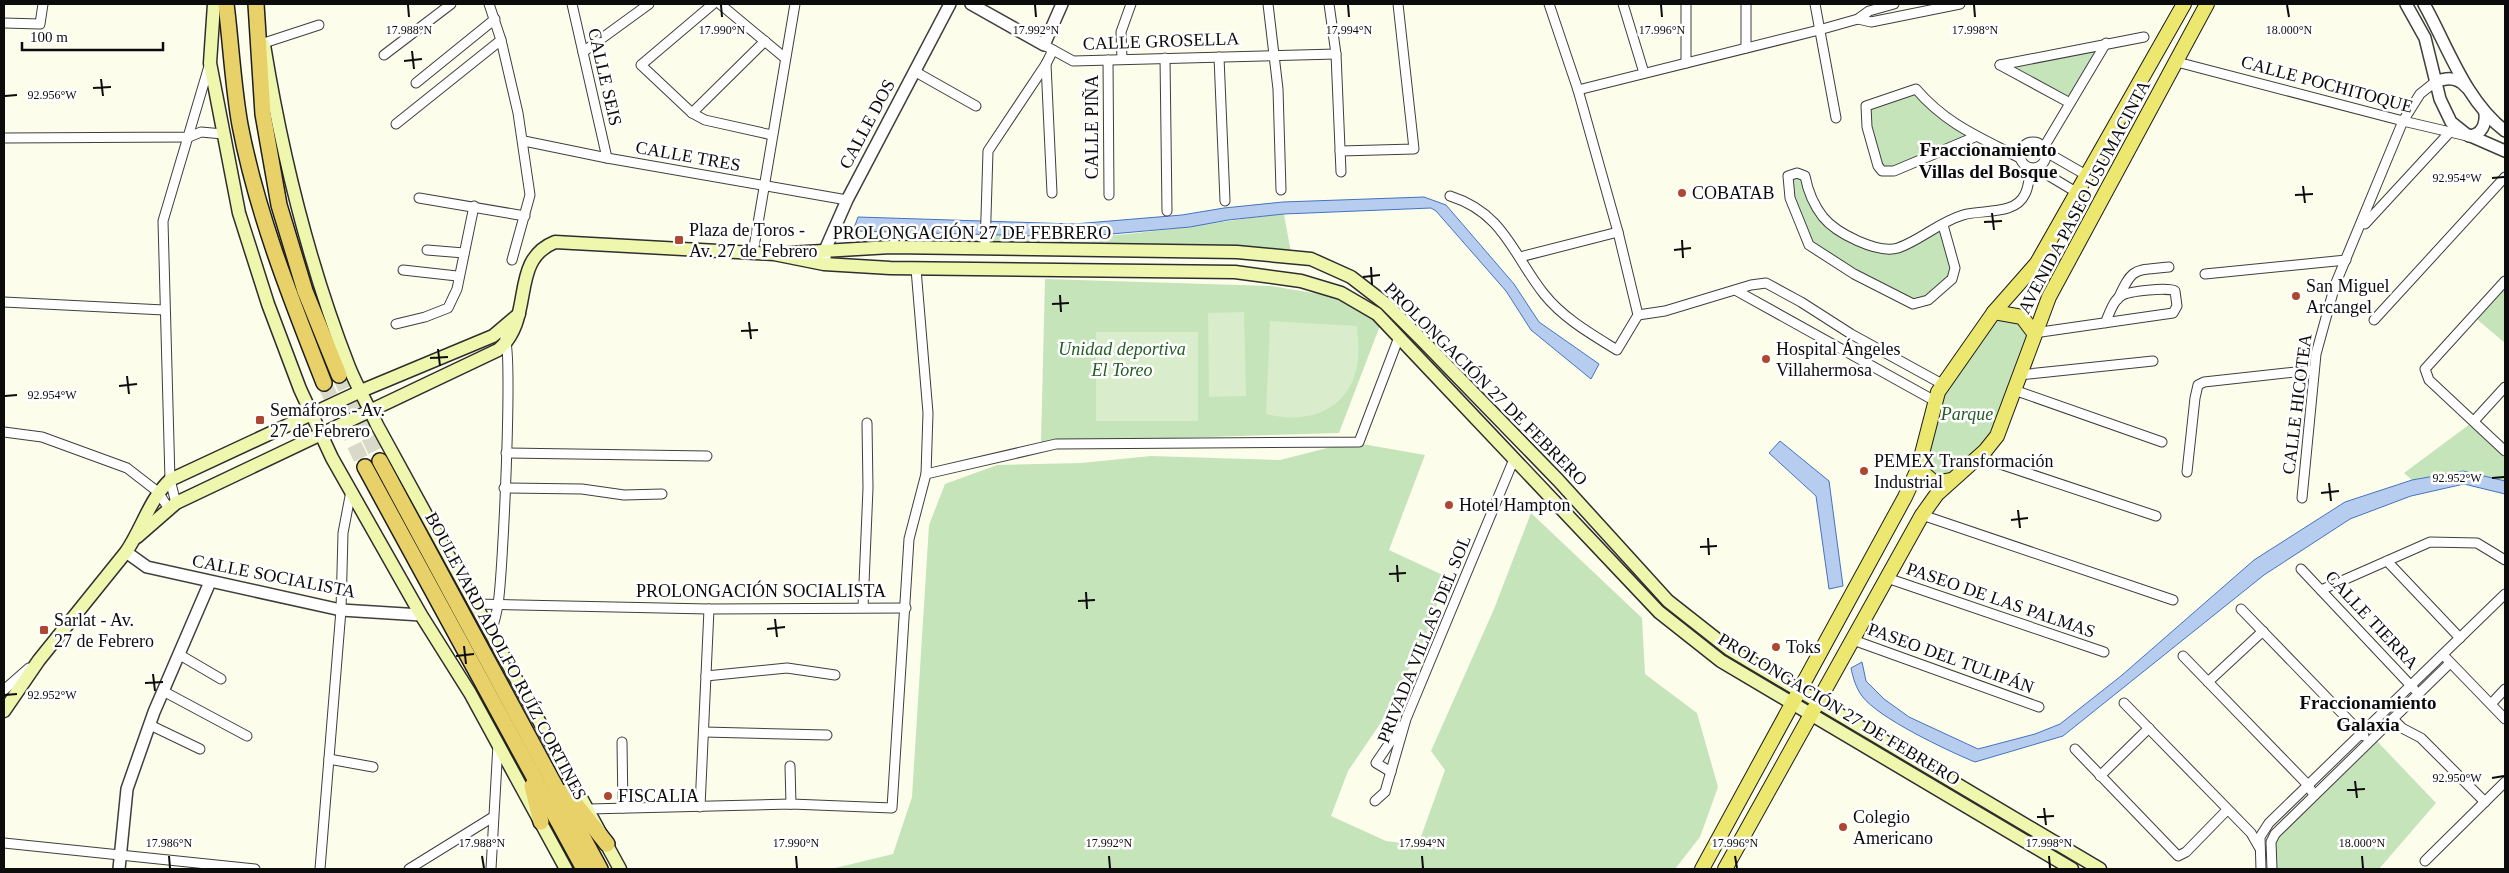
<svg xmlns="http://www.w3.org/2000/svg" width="2509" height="873" font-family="'Times New Roman',serif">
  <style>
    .green { fill: #c6e4ba }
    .pitch { fill: #d9eccb }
    .water { fill: #b6cdef; stroke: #4573bf }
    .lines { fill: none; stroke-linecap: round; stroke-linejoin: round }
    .trunk-tunnel { stroke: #d9d9ca; stroke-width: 15; stroke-dasharray: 15 8; stroke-linecap: butt }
    .minor-casing { stroke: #3f3f3f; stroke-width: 11 }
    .tertiary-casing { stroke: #3f3f3f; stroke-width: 14 }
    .secondary-casing { stroke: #2e2e2e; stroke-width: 15 }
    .primary-casing { stroke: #1d1d1d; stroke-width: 16 }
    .trunk-casing { stroke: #1d1d1d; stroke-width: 18 }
    .minor { stroke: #fff; stroke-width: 9 }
    .tertiary { stroke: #fff; stroke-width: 11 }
    .secondary { stroke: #eff7ae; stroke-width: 12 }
    .primary { stroke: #ebe76f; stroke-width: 14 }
    .trunk { stroke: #e8d168; stroke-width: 15 }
    .ticks { fill: none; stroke: #0c0c0c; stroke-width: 2 }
    .poi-dot { fill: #ad4732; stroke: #fff; stroke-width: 2 }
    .labels { text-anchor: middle; stroke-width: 5; stroke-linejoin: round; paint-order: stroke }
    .street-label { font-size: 18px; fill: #0c0c0c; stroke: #fff }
    .poi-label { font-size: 18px; fill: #0c0c0c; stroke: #fff; text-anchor: start }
    .park-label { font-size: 18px; font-style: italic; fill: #235c24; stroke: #fff }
    .neighbourhood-label { font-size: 19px; font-weight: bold; fill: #0c0c0c; stroke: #fff }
    .ticks-label { font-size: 12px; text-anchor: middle; fill: #0c0c0c; stroke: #fff; stroke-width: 5; stroke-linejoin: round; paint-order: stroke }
  </style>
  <rect width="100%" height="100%" fill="#fdfdec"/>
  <!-- green -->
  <g class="green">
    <polygon points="2106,43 2070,103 2000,65"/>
    <polygon points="1916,89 1977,136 1882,171 1866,106"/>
    <polygon points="1797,173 1805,176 1811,200 1846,235 1884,249 1943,225 1955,268 1928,300 1913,304 1809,245 1787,184"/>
    <path d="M1284,214L1291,253L985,249V235C1016,235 1046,237 1077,237C1146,236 1215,221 1284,214Z"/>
    <polygon points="1045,279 1271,286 1337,297 1381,323 1339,433 1041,442"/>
    <polygon points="2505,281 2505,343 2473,316"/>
    <polygon points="1994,312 2006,313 2034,333 1998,432 1949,480 1918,469 1935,401"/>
    <polygon points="2474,421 2505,451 2505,481 2463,471 2412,480 2404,473"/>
    <polygon points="1351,442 1425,455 1389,550 1447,577 1424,640 1380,724 1348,771 1331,816 1386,841 1418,845 1445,770 1431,751 1494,609 1531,513 1642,618 1645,674 1697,713 1718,787 1700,837 1675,869 831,869 893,854 912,797 929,525 945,484 997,465 1081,463 1151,456 1280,460"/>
    <polygon points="2374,738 2436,803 2379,869 2273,869 2271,839"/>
  </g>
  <!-- pitch -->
  <g class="pitch">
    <polygon points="1244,312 1246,396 1209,397 1208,313"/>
    <path d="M1270,321L1357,326C1358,337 1359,350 1358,361C1351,410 1309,425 1266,414Z"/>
    <rect x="1096" y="332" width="102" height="89"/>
  </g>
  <!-- water -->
  <g class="water">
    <polygon points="1424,197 1446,205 1514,284 1539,322 1599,364 1591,379 1531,330 1506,291 1436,211 1431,208 1284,214 1228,220 1190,227 1077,237 853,231 858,217 1074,224 1182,215 1224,208 1283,202"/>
    <polygon points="1780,441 1829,481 1843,586 1829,589 1816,496 1769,453"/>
    <path d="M2463,471L2505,481V494L2464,484L2411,496L2350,519L2264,575L2063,736L1975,762C1948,751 1878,718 1862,696C1856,688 1853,678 1851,668L1862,662L1866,681L1884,699L1909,717L1978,749L2035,734L2060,724L2121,676L2254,560L2345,502L2412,480Z"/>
  </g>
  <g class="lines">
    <!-- trunk-tunnel -->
    <g class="trunk-tunnel">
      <polyline points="339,375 380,461"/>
      <polyline points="324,383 365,467"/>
    </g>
    <!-- minor casing -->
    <g class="minor-casing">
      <g id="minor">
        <polyline points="489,4 501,40 518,113 530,195 512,260"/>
        <polyline points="572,4 607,158"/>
        <polyline points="713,4 641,65 692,113 705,120 772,135"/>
        <polyline points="720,4 785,58"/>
        <polyline points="1268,4 1278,89 1281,190"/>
        <polyline points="1329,4 1336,54 1341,172"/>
        <polyline points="1549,4 1578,90 1618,232"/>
        <polyline points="1623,4 1644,73"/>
        <polyline points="1686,4 1686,63"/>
        <polyline points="1746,4 1746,48"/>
        <polyline points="1815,4 1836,118"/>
        <polyline points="1858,19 1871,22 1960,4"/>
        <polyline points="4,23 40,24 43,4"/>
        <polyline points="264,43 319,25"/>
        <polyline points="1044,45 1073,61 1336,54"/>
        <polyline points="583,52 649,4"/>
        <polyline points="384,55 451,4"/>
        <polyline points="1219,57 1225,201"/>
        <polyline points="1165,58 1167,211"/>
        <polyline points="1122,59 1121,32 1131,4"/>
        <polyline points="1108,60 1109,195"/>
        <polyline points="2177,62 2403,121 2467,136"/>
        <polyline points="2000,65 2144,37"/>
        <polyline points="2000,65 2070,103"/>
        <polyline points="914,71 976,106"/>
        <polyline points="416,83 495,19"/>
        <polyline points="1578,90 1819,30 1858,19 1869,11 1894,4"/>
        <polyline points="692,113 765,41"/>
        <polyline points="396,124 501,40"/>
        <path d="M1977,136L1894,171H1882L1878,166L1867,127L1866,106L1916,89C1946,124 1979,137 2020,158"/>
        <polyline points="4,138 189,137 201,132 223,134"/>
        <polyline points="524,141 607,158 847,200"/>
        <circle cx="2033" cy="155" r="13"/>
        <polyline points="2044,147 2106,43"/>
        <polyline points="1340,151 1414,149 1398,4"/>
        <polyline points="2046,152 2086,175"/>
        <polyline points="2036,168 2076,192"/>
        <polyline points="1052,193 1046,64 1053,50"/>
        <path d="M1450,196C1504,213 1513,255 1544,294C1563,318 1591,334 1617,350L1638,315L1618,232L1520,257"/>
        <polyline points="419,198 525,216"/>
        <polyline points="2365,224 2449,133"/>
        <path d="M1943,225L1955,268L1952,279L1928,300L1913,304L1854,274L1809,245L1790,198L1788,176L1797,173L1805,176C1808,192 1813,204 1823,217C1836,233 1877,254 1898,248C1921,240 1939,222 1963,215C1982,209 2015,216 2025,194C2029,187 2029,176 2031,168"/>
        <polyline points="985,249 988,151 1046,64"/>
        <polyline points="427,250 464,253"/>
        <polyline points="753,253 795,4"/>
        <polyline points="403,270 457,276"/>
        <polyline points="2205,274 2346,260"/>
        <polyline points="2505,281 2425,369 2429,380 2505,451"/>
        <polyline points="1737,291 1935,401"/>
        <path d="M2118,299C2133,266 2134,271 2169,267"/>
        <polyline points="4,302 164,310"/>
        <polyline points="1638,315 1665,311 1751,285 1766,283 1801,302 1851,334 1944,385"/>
        <polyline points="2374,320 2505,177"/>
        <polyline points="396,324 425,317 448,308 457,289 474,206"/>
        <path d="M2034,333L2173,313L2177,306L2175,291C2169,287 2128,291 2121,296C2113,300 2109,315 2105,323"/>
        <polyline points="2019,375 2153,361"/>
        <polyline points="2014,390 2162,442"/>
        <polyline points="2474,421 2505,387"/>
        <polyline points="4,432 42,437 127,468 158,492 169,509"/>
        <polyline points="506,453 707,456"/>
        <polyline points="1979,457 2156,516"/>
        <polyline points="2187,472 2195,398 2198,385 2204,382 2314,370"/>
        <polyline points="926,474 1056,444 1359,442 1399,337"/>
        <polyline points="504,488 582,489 624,495 662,494"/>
        <polyline points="2302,498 2316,354 2335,285 2403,121 2420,94 2435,82"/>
        <polyline points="176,503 170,480 163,221 209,66"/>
        <polyline points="1922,515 2173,600"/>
        <polyline points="2387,561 2460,638"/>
        <polyline points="2301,569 2414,689"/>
        <polyline points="1887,578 2104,652"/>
        <polyline points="2321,590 2430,542 2477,543 2505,560"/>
        <polyline points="475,604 709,609 906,608"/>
        <polyline points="863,607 868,488 867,423"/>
        <polyline points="2241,609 2364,736"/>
        <path d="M491,633C494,623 497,613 498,604C503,575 513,350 505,338"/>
        <polyline points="1853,640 2039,707"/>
        <polyline points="180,655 221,679"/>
        <polyline points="2183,656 2307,784 2314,795"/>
        <polyline points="2447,659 2505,719"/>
        <polyline points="706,676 787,668 835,675"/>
        <polyline points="2208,682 2263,631"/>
        <polyline points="4,690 29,668"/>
        <polyline points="163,691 247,736"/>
        <polyline points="2124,703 2251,833 2259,847"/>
        <polyline points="2491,704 2505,689"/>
        <polyline points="2393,719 2402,728 2421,738 2485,802"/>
        <polyline points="150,725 200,749"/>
        <polyline points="704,732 827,735"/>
        <polyline points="622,742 623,808"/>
        <polyline points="2075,749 2178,856 2186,852 2227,810"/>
        <polyline points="329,759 373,767"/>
        <polyline points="790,766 791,804"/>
        <polyline points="1391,772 1376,763 1401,726"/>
        <polyline points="2100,776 2149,728"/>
        <polyline points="1375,801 1385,792 1406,719 1514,459"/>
        <polyline points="700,807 709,609"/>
        <polyline points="589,809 791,804 892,808 909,539 926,474 928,413 916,269"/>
        <polyline points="4,843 255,869"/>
        <polyline points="2425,861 2505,782"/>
        <polyline points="320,869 341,610 343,533 351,491"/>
        <polyline points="409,869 493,817"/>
        <polyline points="491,869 498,744"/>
        <polyline points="2261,869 2260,837 2269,823 2505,594"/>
        <polyline points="2272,869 2271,842 2275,834 2450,663"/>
      </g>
    </g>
    <!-- tertiary casing -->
    <g class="tertiary-casing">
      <g id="tertiary">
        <polyline points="971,4 1044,45 1062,4"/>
        <polyline points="2406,4 2425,38 2440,99 2451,122 2466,134 2505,151"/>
        <path d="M2424,4C2448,47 2465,100 2505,131"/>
        <path d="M2435,82C2447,77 2458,77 2466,87"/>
        <path d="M2469,136C2482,135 2486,124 2485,113"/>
        <polyline points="825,260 825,250 847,200 950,4"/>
        <polyline points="126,552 147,567 341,610 421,615"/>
        <polyline points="119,869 127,789 154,712 210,582"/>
      </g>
    </g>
    <!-- secondary casing -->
    <g class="secondary-casing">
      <g id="secondary">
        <polyline points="214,4 210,63 239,213 268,304 300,389 332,458 421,615 470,693 566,869"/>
        <path d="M264,45C282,155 308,262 349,367C357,387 368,405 377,425L620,869"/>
        <polyline points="789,253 891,247 1237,252 1311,259 1351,277 1386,304 1422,340 1558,480 1668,601 1729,649 2100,869"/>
        <path d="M137,537L176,503L498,350C536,318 508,261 555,242L774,254L824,264L890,268L1235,272L1301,281L1341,293L1377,314L1659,612L1721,661L2072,869"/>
        <path d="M4,711L39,660L126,552C142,529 149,500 170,480L361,391L493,336L519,314"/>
      </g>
    </g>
    <!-- primary casing -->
    <g class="primary-casing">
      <g id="primary">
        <polyline points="1994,312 2022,317 2034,333"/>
        <polyline points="1918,469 1935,483 1952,480"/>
        <polyline points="1702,869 1905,497 1918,469 1938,392 1994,312 2037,263 2184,4"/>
        <polyline points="1725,869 1922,515 1937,494 1985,451 1997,436 2049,297 2207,4"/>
      </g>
    </g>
    <!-- trunk casing -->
    <g class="trunk-casing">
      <g id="trunk">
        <path d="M226,4C231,44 233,86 240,125C257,214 291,299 324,383"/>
        <polyline points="256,4 263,114 279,205 305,291 339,375"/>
        <polyline points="380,461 600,869"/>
        <polyline points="365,467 584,869"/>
        <polyline points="532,786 541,822"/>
        <polyline points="566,792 607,844"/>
      </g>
    </g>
    <!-- minor -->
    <use href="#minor" class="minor"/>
    <!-- tertiary -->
    <use href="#tertiary" class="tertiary"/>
    <!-- secondary -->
    <use href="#secondary" class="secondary"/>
    <!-- primary -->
    <use href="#primary" class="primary"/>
    <!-- trunk -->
    <use href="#trunk" class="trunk"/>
  </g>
  <!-- ticks -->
  <path class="ticks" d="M408,5L409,17M721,5L722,17M1035,5L1036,17M1348,5L1349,17M1661,5L1662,17M1974,5L1975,17M2287,5L2289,17M412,51L414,69M404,61L422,59M101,79L103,96M93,88L111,87M5,96L17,95M2492,178L2504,177M2303,186L2305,203M2295,195L2313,194M1992,213L1994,230M1984,222L2002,221M1682,240L1683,258M1674,250L1691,248M1371,267L1372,285M1363,277L1380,275M1060,295L1061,312M1052,304L1069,303M749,322L751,339M741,331L758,330M438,349L440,366M430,358L448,357M127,376L129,394M119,386L137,384M5,396L17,395M2492,478L2504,477M2329,483L2331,501M2321,493L2339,491M2018,510L2020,528M2011,520L2028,518M1708,538L1709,555M1700,547L1717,546M1397,565L1398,582M1389,574L1406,573M1086,592L1087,609M1078,601L1095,600M775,619L777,637M767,629L785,627M464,646L466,664M456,656L474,654M153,674L155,691M145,683L163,682M5,695L17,694M2492,778L2504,776M2355,781L2357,798M2347,790L2365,789M2044,808L2046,825M2037,817L2054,816M169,856L170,868M482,856L484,868M796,856L797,868M1109,856L1110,868M1422,856L1423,868M1735,856L1737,868M2049,856L2050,868M2362,856L2363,868"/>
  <!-- markers -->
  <g class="poi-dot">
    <circle cx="1682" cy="193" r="5"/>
    <rect x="674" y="235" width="10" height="10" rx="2.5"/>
    <circle cx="2296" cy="296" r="5"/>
    <circle cx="1766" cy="359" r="5"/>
    <rect x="255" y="415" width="10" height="10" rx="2.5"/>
    <circle cx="1864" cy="471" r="5"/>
    <circle cx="1449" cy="505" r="5"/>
    <rect x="39" y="625" width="10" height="10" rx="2.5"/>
    <circle cx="1776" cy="647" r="5"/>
    <circle cx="608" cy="796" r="5"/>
    <circle cx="1843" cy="827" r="5"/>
  </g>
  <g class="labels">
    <!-- street labels -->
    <g class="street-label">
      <text transform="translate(1161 41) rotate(-2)" y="6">CALLE GROSELLA</text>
      <text transform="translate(605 77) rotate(77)" y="6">CALLE SEIS</text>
      <text transform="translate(2327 84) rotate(15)" y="6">CALLE POCHITOQUE</text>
      <text transform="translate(867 124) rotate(-62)" y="6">CALLE DOS</text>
      <text transform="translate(1092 127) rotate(-90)" y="6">CALLE PIÑA</text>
      <text transform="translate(688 156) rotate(10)" y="6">CALLE TRES</text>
      <text transform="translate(2084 197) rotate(-62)" y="6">AVENIDA PASEO USUMACINTA</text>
      <text x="972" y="239">PROLONGACIÓN 27 DE FEBRERO</text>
      <text transform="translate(1486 384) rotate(45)" y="6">PROLONGACIÓN 27 DE FEBRERO</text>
      <text transform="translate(2297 404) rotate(-83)" y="6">CALLE HICOTEA</text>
      <text transform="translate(274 576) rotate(11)" y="6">CALLE SOCIALISTA</text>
      <text x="761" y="597">PROLONGACIÓN SOCIALISTA</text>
      <text transform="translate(2001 600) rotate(19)" y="6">PASEO DE LAS PALMAS</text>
      <text transform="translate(2372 620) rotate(47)" y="6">CALLE TIERRA</text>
      <text transform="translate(1424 639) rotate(-68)" y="6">PRIVADA VILLAS DEL SOL</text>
      <text transform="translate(506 656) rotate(62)" y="6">BOULEVARD ADOLFO RUÍZ CORTINES</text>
      <text transform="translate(1951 658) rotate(20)" y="6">PASEO DEL TULIPÁN</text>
      <text transform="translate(1839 709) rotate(31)" y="6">PROLONGACIÓN 27 DE FEBRERO</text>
    </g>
    <!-- poi labels -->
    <g class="poi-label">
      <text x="1692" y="199">COBATAB</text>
      <text x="689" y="236">Plaza de Toros -<tspan x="689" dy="21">Av. 27 de Febrero</tspan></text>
      <text x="2306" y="292">San Miguel<tspan x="2306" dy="21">Arcangel</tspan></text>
      <text x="1776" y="355">Hospital Ángeles<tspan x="1776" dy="21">Villahermosa</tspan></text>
      <text x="270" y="416">Semáforos - Av.<tspan x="270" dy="21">27 de Febrero</tspan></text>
      <text x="1874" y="467">PEMEX Transformación<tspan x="1874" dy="21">Industrial</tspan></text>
      <text x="1459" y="511">Hotel Hampton</text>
      <text x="54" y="626">Sarlat - Av.<tspan x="54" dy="21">27 de Febrero</tspan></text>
      <text x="1786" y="653">Toks</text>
      <text x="618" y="802">FISCALIA</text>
      <text x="1853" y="823">Colegio<tspan x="1853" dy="21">Americano</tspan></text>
    </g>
    <!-- park labels -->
    <g class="park-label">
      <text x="1122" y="355">Unidad deportiva<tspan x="1122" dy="21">El Toreo</tspan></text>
      <text x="1967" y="420">Parque</text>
    </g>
    <!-- neighbourhood labels -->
    <g class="neighbourhood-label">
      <text x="1988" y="156">Fraccionamiento<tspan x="1988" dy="22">Villas del Bosque</tspan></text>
      <text x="2368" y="709">Fraccionamiento<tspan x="2368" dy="22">Galaxia</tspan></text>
    </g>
  </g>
  <g class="ticks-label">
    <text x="409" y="34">17.988°N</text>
    <text x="722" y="34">17.990°N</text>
    <text x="1036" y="34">17.992°N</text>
    <text x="1349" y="34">17.994°N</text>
    <text x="1662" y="34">17.996°N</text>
    <text x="1975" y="34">17.998°N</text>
    <text x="2289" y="34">18.000°N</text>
    <text x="52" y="99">92.956°W</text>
    <text x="2457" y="182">92.954°W</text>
    <text x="52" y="399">92.954°W</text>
    <text x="2457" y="482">92.952°W</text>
    <text x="52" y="699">92.952°W</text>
    <text x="2457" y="782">92.950°W</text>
    <text x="169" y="847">17.986°N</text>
    <text x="482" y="847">17.988°N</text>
    <text x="796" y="847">17.990°N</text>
    <text x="1109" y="847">17.992°N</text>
    <text x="1422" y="847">17.994°N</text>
    <text x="1735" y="847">17.996°N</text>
    <text x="2049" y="847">17.998°N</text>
    <text x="2362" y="847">18.000°N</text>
  </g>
  <!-- border -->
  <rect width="2509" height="873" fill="none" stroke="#0c0c0c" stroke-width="10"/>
  <!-- scale -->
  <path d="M22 42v8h141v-8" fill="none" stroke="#0c0c0c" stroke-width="2.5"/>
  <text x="30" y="42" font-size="15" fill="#0c0c0c" stroke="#ffffff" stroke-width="4" paint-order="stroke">100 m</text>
</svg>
